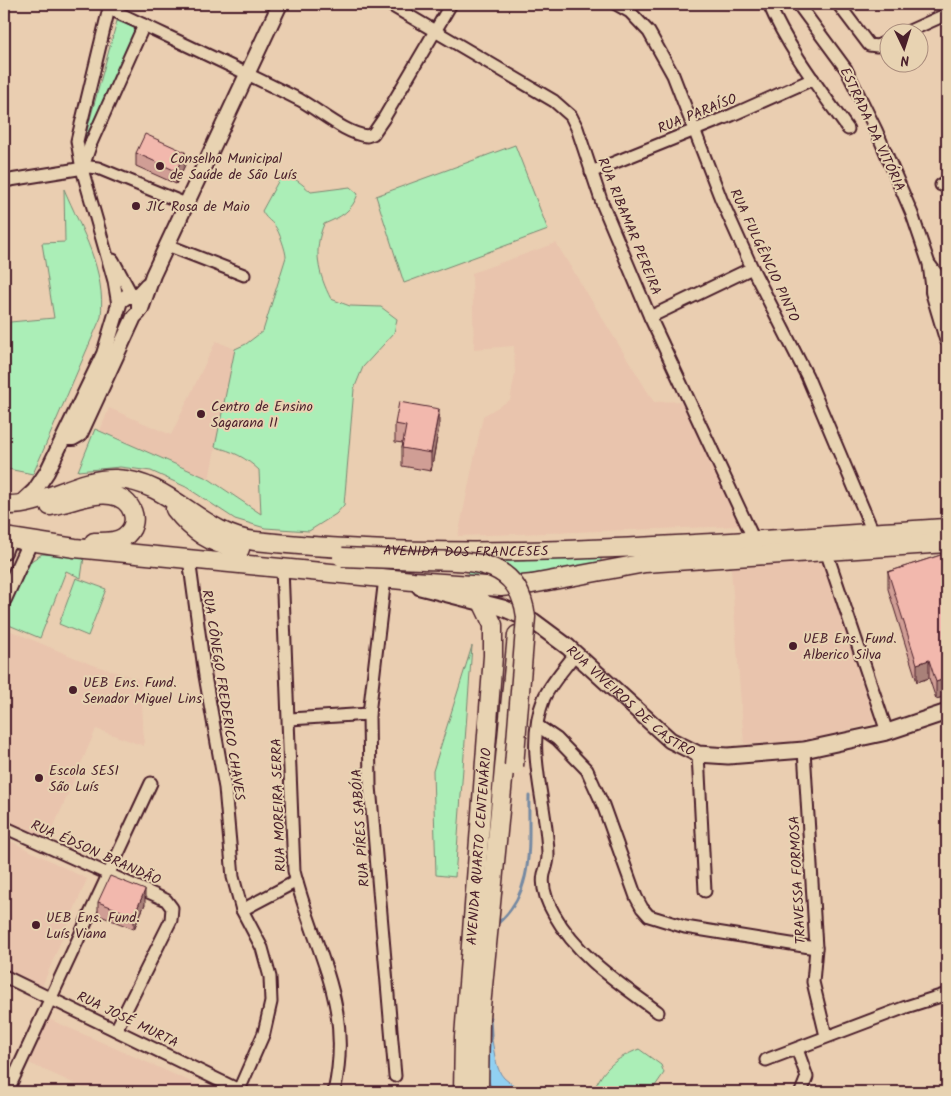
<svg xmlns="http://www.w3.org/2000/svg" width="951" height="1096" font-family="Kalam,sans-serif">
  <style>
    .built { fill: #e9c4ad }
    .green { fill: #abeeb7; stroke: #7a8671 }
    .water { fill: #91d0f2; stroke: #7589a2 }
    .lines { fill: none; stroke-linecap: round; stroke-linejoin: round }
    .stream { stroke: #7589a2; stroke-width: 3 }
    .minor-casing { stroke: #4a1f2b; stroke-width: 15 }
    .tertiary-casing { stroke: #4a1f2b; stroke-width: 18 }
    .secondary-casing { stroke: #4a1f2b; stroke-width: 19 }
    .primary-casing { stroke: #4a1f2b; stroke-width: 21 }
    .minor { stroke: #e8d3b2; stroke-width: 11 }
    .tertiary { stroke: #e8d3b2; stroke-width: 14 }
    .secondary { stroke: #e8d3b2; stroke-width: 15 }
    .primary { stroke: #e8d3b2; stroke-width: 18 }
    .primary-bridge-casing { stroke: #4a1f2b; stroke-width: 21; stroke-linecap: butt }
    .primary-bridge { stroke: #e8d3b2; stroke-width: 18 }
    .wall { fill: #d09e95; stroke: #4a1f2b }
    .shaded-wall { fill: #a98179; stroke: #4a1f2b }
    .building { fill: #f2b8ad; stroke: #4a1f2b }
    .poi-dot { fill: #4a1f2b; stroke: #e8d3b2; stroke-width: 2 }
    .labels { text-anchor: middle; stroke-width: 4; stroke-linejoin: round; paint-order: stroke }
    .street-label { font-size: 14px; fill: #4a1f2b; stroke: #e8d3b2 }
    .poi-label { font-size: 14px; fill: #4a1f2b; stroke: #e8d3b2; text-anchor: start }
  </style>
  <rect width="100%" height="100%" fill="#eaceb1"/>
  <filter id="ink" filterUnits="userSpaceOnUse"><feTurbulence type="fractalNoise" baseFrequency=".02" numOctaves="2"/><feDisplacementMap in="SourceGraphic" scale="10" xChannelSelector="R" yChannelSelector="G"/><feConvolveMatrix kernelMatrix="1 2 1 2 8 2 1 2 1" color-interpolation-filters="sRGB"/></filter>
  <g filter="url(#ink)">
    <!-- built -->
    <g class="built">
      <polygon points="556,243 654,402 684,401 740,526 458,536 483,416 510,400 515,374 514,346 474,349 472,273"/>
      <polygon points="216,341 235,349 209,479 100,431 109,408 171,435"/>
      <polygon points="823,562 875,723 804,741 744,744 731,568"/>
      <polygon points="4,628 90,664 141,680 144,746 96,729 48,840 4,819"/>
      <polygon points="4,838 87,879 41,989 4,971"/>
      <polygon points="49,1019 214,1092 93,1092 29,1063"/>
    </g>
    <!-- green -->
    <g class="green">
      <polygon points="117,21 138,29 84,141"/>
      <polygon points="515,145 548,230 404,283 376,196"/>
      <path d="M281,176C293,175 302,184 311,192L350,187L358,194C352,211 341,217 324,224C313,250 318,274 331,299L350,306L381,307L397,319L394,333L363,367L354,389L344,505L336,514L309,531L265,528L235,519L186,487L151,471L120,467L78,471L95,429L209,479L261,514L259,470C246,458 233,451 215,447L235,349L246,344L263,331L286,257C286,251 279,231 275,226C270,220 266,219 262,211Z"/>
      <path d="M64,189C82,231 106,270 101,317L33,474L8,469L10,322L54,318L42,243L65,242Z"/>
      <polygon points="42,554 84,557 81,578 66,571 40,638 4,623 4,614 31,561"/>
      <polygon points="601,558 601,563 520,576 467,576 468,567 485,562"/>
      <polygon points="76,578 106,589 88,636 59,624"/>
      <polygon points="472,646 455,877 436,875 433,771"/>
      <path d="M639,1049L661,1065L664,1073L655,1086H640L637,1092H593C603,1068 615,1059 639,1049Z"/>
    </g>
    <!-- water -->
    <path class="water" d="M491,1035C494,1048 495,1069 504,1078C510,1084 519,1087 525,1092H497L491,1089L487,1071Z"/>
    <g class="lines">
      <!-- stream -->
      <g class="stream">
        <path d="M496,925C536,892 528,843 529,796"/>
        <polyline points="487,1013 490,1018 491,1035"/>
      </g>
      <!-- minor casing -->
      <g class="minor-casing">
        <g id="minor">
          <polyline points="110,4 77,141 82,169 114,281 118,305"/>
          <polyline points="389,4 554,101 571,116 577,128 602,203 650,317 754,540"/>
          <polyline points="616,4 630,12 649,32 673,75 721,199 752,268 807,376 873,532"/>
          <path d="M769,4C787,47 821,91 848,129"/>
          <polyline points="798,4 846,69 876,130 912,214 929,264 932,288"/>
          <polyline points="838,4 869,45 877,46 888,41"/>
          <path d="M110,9C173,39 237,68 300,100C320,111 346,134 367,136L373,134L384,118L451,4"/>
          <polyline points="907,32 947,14"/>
          <polyline points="83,167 91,143 144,25"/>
          <polyline points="591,172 732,115 813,79"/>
          <polyline points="4,181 90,167 98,168 186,204"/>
          <polyline points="941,185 947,181"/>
          <polyline points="167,245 244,275"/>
          <polyline points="113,260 133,297"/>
          <polyline points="930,265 943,282"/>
          <polyline points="650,317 752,268"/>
          <polyline points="826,551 887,732"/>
          <polyline points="189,559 205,676 225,788 233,877 242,910 262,948 270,977 271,1002 264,1033 238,1092"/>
          <path d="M282,568L294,871C314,952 354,1003 334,1092"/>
          <polyline points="385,578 369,714 370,786 395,1076"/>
          <path d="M575,654C565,668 551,683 544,698C523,750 548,803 548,856C548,862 546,868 544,874C541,888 547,902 554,914C578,957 619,983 658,1012"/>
          <polyline points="290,719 369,714"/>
          <polyline points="538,726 557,739 587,770 603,805 636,897 642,908 649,916 685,927 816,948"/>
          <polyline points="804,750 816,948 813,982 826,1036"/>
          <polyline points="698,754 705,891"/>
          <polyline points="4,827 166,900 172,908 171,920 116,1030"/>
          <polyline points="242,910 297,881"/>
          <polyline points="4,976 243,1092"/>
          <polyline points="797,1049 807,1077 801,1092"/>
          <polyline points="766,1060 906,1007 947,994"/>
          <polyline points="7,1092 151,783"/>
        </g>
      </g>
      <!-- tertiary casing -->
      <g class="tertiary-casing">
        <g id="tertiary">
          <circle cx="940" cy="288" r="7"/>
          <polyline points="933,292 947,339"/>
          <polyline points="141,309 153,275 280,4"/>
          <polyline points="64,438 73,438 80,434 134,317 139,312 139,302"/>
          <polyline points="20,504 35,490 47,472 104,354 120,301 127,296 137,296 147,285"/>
          <polyline points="4,552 9,539"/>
          <polyline points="4,599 30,542"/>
        </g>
      </g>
      <!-- secondary casing -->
      <g class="secondary-casing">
        <g id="secondary">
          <path id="s1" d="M420,587L503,608L533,621L568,647L670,740L698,754L728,756L804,750L887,732L947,712"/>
        </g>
      </g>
      <!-- primary casing -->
      <g class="primary-casing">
        <g id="primary">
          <path id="s2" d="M4,505C44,507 76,478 116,479C171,481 201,535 255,541C485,565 717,542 947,528"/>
          <path d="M50,506C70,503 91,492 111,495C132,498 143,523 124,537C115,543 104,542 94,542"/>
          <path d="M175,509C193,532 211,544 240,549"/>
          <polyline points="4,537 75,548 413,581 501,587 532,584 645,563 947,543"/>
          <path id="s3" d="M463,1092L464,1037L493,656V625L482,602"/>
          <polyline points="479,1092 480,1017 517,635"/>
        </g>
      </g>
      <!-- minor -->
      <use href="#minor" class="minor"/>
      <!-- tertiary -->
      <use href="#tertiary" class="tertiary"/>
      <!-- secondary -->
      <use href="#secondary" class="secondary"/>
      <!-- primary -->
      <use href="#primary" class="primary"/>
      <!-- primary-bridge casing -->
      <g class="primary-bridge-casing">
        <path id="primary-bridge" d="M342,557C369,558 396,559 423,560C470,561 519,558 526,617L514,766"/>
      </g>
      <!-- primary-bridge -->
      <use href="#primary-bridge" class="primary-bridge"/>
    </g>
    <!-- wall -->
    <g class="wall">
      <polygon points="136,153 185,165 176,184 136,166"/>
      <polygon points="395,424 439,427 431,471 402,466 402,448 403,443 395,442"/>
      <polygon points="947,553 947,696 936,699 929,678 917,682 888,589 888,572"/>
      <polygon points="98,902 145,904 134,929 98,915"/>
    </g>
    <!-- shaded-wall -->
    <g class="shaded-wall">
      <polygon points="185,152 185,165 176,184 176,171"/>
      <polygon points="439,409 439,427 431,471 431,453"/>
      <polygon points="6,416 6,434 4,450 4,432"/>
      <polygon points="929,660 929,678 917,682 917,664"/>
      <polygon points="947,678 947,696 936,699 936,682"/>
      <polygon points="145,890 145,904 134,929 134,916"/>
    </g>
    <!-- building -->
    <g class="building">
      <polygon points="145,134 185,152 176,171 136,153"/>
      <polygon points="399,402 439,409 431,453 402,448 406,426 395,424"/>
      <polygon points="4,416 6,416 4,432"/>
      <polygon points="947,553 947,678 936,682 929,660 917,664 888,572"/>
      <polygon points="110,876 145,890 134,916 98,902"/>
    </g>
  </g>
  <!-- markers -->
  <g class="poi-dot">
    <circle cx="160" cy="166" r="5"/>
    <circle cx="136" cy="206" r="5"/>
    <circle cx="201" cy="414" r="5"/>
    <circle cx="793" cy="646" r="5"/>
    <circle cx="73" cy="690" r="5"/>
    <circle cx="39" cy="778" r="5"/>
    <circle cx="36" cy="925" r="5"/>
  </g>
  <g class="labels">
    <!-- street labels -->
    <g class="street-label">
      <text transform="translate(697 113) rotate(-22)" y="5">RUA PARAÍSO</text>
      <text transform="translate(873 129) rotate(65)" y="5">ESTRADA DA VITÓRIA</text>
      <text transform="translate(630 226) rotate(68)" y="5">RUA RIBAMAR PEREIRA</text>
      <text transform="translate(765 255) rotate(65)" y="5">RUA FULGÊNCIO PINTO</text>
      <text dy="5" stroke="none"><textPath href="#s2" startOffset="481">AVENIDA DOS FRANCESES</textPath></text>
      <text transform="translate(224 695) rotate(81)" y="5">RUA CÔNEGO FREDERICO CHAVES</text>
      <text dy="5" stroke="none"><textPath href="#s1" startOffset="245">RUA VIVEIROS DE CASTRO</textPath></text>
      <text transform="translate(278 805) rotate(-92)" y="5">RUA MOREIRA SERRA</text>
      <text transform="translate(360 828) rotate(-94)" y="5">RUA PÍRES SABÓIA</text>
      <text dy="5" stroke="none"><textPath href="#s3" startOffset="246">AVENIDA QUARTO CENTENÁRIO</textPath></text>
      <text transform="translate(96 852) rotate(24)" y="5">RUA ÉDSON BRANDÃO</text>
      <text transform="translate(797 880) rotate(-93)" y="5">TRAVESSA FORMOSA</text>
      <text transform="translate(128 1019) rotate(26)" y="5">RUA JOSÉ MURTA</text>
    </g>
    <!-- poi labels -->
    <g class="poi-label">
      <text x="170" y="163">Conselho Municipal<tspan x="170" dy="16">de Saúde de São Luís</tspan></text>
      <text x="146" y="211">JIC Rosa de Maio</text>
      <text x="211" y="411">Centro de Ensino<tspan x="211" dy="16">Sagarana II</tspan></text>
      <text x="803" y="643">UEB Ens. Fund.<tspan x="803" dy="16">Alberico Silva</tspan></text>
      <text x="83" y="687">UEB Ens. Fund.<tspan x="83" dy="16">Senador Miguel Lins</tspan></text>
      <text x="49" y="775">Escola SESI<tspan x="49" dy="16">São Luís</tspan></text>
      <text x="46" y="922">UEB Ens. Fund.<tspan x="46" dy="16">Luís Viana</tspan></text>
    </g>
  </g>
  <!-- margin -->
  <rect width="951" height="1096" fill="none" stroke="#e8d3b2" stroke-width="20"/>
  <rect x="10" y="10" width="931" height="1076" fill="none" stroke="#4a1f2b" stroke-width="2" filter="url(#ink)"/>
  <!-- north arrow -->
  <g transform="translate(904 48) rotate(176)"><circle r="24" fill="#e8d3b2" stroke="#a98b7c"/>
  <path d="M0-4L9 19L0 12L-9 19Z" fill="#4a1f2b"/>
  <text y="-8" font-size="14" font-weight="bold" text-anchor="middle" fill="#4a1f2b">N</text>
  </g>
</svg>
